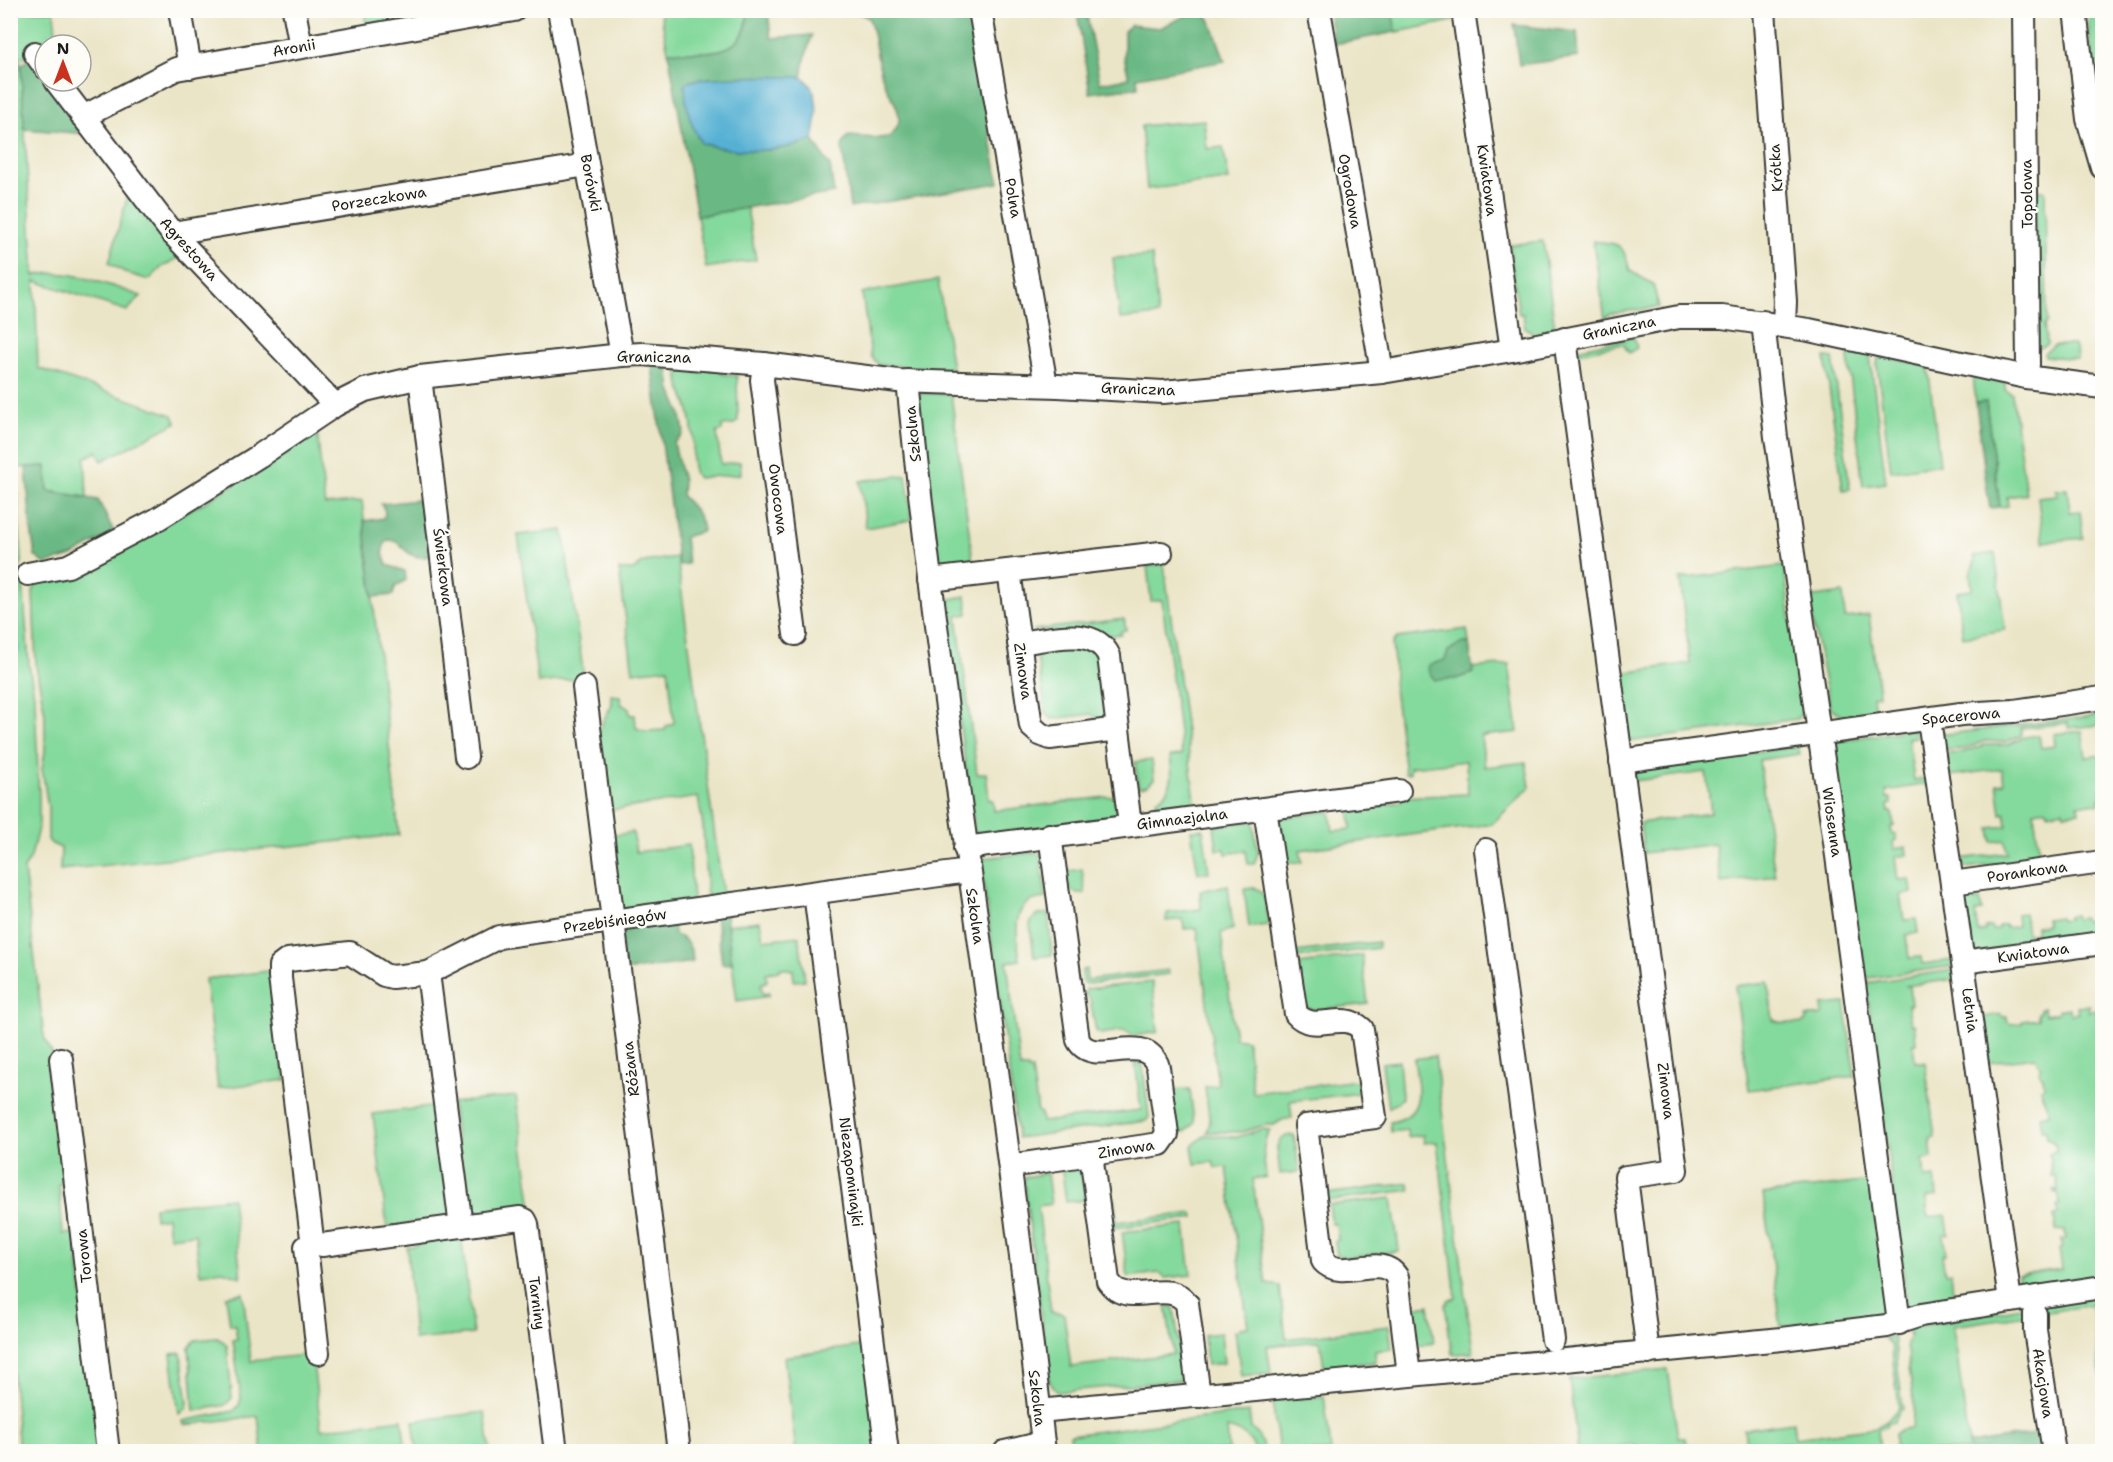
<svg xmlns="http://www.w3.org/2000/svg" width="2113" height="1462" font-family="'Shantell Sans',sans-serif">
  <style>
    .green { fill: #84d99c; stroke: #507a5c; stroke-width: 1.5 }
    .forest { fill: #6bb984; stroke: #446a50; stroke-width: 1.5 }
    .water { fill: #55b0d3; stroke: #386678; stroke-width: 1.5 }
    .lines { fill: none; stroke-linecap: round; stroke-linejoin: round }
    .stream { stroke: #55b0d3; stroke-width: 4.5 }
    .minor-casing { stroke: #3b3a36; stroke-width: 26 }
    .minor { stroke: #fff; stroke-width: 22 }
    .labels { text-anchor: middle; stroke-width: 5; stroke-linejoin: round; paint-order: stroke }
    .street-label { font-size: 15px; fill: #1c1c1c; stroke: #fdfcf7 }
  </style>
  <rect width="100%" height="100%" fill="#fdfcf7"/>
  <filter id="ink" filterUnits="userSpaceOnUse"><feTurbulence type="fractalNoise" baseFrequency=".0167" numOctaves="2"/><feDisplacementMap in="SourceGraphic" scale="12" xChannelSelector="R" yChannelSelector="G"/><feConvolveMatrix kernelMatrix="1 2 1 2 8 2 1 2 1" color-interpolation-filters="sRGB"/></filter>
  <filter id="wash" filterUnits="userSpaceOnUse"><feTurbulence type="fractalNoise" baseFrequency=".008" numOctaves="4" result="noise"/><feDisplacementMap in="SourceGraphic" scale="24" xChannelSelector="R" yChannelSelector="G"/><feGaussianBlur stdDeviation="1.35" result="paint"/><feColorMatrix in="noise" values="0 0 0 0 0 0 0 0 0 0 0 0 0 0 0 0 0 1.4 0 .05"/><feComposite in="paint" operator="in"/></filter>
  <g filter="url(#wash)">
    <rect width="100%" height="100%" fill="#ebe5c7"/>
    <!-- green -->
    <g class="green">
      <path d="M10,11H54L57,45H45V59L20,57L34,276C64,266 111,286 141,296L127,311L35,281L38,368L173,415L176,423L102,461L97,451L85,458L87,497L48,491L46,466L15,468L22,562L20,568L11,570Z"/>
      <polygon points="364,11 425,11 427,18 367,29"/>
      <path d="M660,11H747C750,59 701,53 668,51Z"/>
      <polygon points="1392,11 1452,11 1453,21 1396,32"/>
      <polygon points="2102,15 2102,120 2100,121 2088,24 2090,17"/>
      <polygon points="1204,120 1207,149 1223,147 1229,180 1147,189 1141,126"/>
      <polygon points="130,187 184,254 162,267 149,280 126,273 109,263"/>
      <polygon points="2034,191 2044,191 2045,194 2047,323 2044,325 2047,344 2038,349"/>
      <polygon points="747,208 756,260 706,268 697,216"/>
      <polygon points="1543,241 1555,329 1534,333 1525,328 1523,314 1519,314 1509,245"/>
      <path d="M1593,241C1621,245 1623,242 1630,271L1653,284L1659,307L1614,313L1609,315L1605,319Z"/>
      <polygon points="1152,256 1158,315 1120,319 1113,258"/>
      <polygon points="938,280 952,369 879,365 871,357 862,293"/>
      <polygon points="1634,337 1637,348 1629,353 1623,344 1578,353 1576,349"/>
      <polygon points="2055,345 2074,345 2076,348 2077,359 2045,356 2044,353"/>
      <polygon points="1853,348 1867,352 1870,356 1886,483 1863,486 1848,357"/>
      <polygon points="1825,357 1833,358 1850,489 1843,490"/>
      <polygon points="1885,357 1928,366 1940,464 1891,471 1877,365 1878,358"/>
      <path d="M679,368L721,369L722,374L737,376L738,421L733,425L722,426V431L717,432L721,464L740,462L741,474L698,478C688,467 695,450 693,437C692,426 691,414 687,404C682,390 677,383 679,368Z"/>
      <polygon points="1973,376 2005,383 2005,390 2012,394 2026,494 2007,497 2008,506 2000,507 1986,402 1976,403"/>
      <polygon points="921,393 951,394 974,569 945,571 939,565 918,399"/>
      <polygon points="317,431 325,505 362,501 399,835 60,870 61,848 52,844 48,840 48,808 42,769 45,751 45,714 36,666 33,592 36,585 46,579 207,501"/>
      <polygon points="906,475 912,520 866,528 860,481"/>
      <polygon points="2067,489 2070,512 2080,511 2083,538 2043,542 2038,497 2057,495 2056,490"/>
      <polygon points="563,530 584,678 538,683 518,535"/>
      <polygon points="1995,553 2005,630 1963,637 1957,592 1972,589 1970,574 1975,561 1974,556"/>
      <polygon points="677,557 723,896 707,899 703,826 698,797 606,811 598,732 612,704 611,695 620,696 621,704 629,708 630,715 635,715 636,728 646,731 665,730 666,726 674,723 668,668 633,672 619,570 633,570 644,562"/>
      <path d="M1164,564L1196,808L1157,813L1156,801C1174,788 1173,777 1170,756L1182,755L1162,600L1151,601L1147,566Z"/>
      <polygon points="1784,566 1802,712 1797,719 1627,742 1618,674 1690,663 1680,579"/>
      <polygon points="18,582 23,584 29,665 35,701 39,797 39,824 31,857 24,869 44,1037 54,1058 69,1182 59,1184 63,1234 75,1233 101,1451 19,1451 10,1342 10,583"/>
      <polygon points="1843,593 1845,618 1869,615 1879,695 1873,696 1875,713 1842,717 1830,707 1808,598"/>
      <polygon points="966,596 968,614 957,616 977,774 986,773 989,800 993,800 994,811 1113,796 1118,809 1113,818 980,835 975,832 943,607 946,600"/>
      <polygon points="1124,619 1126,630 1121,631 1121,634 1100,637 1033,630"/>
      <path d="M1467,629L1469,643C1457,643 1449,649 1445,660L1428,666L1435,679H1455L1472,673V668L1509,664L1518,732L1481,736L1485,767L1526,762L1530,787L1492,824L1300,850L1302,862C1293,863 1287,863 1280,857L1274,819L1330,811L1333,831L1351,829L1350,809L1401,802V797L1468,794L1466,761L1410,767V773H1405L1394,688V662L1392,644L1397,638Z"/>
      <polygon points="1081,643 1100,651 1112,718 1100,720 1091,714 1052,719 1046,712 1036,652 1033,651"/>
      <polygon points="2102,715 2102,725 2068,728 2068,723 2021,728 2021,736 2005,742 1985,741 1964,749 1942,750 1940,735"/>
      <polygon points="1915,729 1916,737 1908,738 1914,780 1927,778 1928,784 1886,791 1887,798 1891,798 1891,804 1888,805 1889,812 1892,812 1894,826 1891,827 1892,834 1896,834 1896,840 1893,841 1894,849 1906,847 1907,855 1895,857 1898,880 1910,879 1912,893 1900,895 1904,920 1916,919 1918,933 1906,935 1909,958 1921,957 1922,964 1952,960 1953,966 1861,979 1832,754 1834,754 1834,749 1838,741"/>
      <polygon points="2082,731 2086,757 2102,755 2102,798 2099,799 2100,804 2089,803 2078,805 2079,812 2065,814 2064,810 2048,813 2047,809 2034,811 2040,858 1966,868 1961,864 1960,859 2007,853 2005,840 1992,842 1990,828 2007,826 2005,813 2001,814 1997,784 2004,783 2002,769 1949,776 1946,754 1961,753 1984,745 2008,745 2025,737 2039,735 2041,748 2055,746 2054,734"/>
      <polygon points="1798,747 1800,754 1759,760 1775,876 1721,883 1715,844 1644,853 1640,823 1711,813 1706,772 1634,781 1631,766"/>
      <polygon points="1152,760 1154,779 1148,785 1140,787 1138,786 1135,762"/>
      <polygon points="1253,821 1258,853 1254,864 1248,864 1246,851 1226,854 1225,849 1217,850 1214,826"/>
      <polygon points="1203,829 1209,872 1198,873 1191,830"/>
      <polygon points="633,832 636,852 689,845 693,901 622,914 609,836"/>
      <path d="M1035,852L1041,855L1046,898C1008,900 1017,934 1020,960L1007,962L1020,1068H1028V1070H1032L1038,1112L1041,1113L1042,1122L1141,1110L1135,1061L1141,1064L1143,1068L1149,1117L1146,1121L1018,1138L981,864L984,858Z"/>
      <path d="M1082,869L1085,893C1069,894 1066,886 1063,872Z"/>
      <polygon points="1228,885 1233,929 1221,933 1235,1038 1247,1040 1253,1093 1358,1080 1360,1093 1290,1101 1292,1118 1282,1120 1274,1125 1265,1125 1242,1132 1207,1132 1210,1123 1205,1087 1218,1085 1197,928 1184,929 1183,919 1166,921 1167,913 1201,909 1200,891"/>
      <path d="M1255,888C1269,892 1266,913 1268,925L1249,927L1244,889Z"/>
      <polygon points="1973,889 1975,900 1980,900 1982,911 1975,912 1978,932 1985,931 1985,928 1991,927 1992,930 1999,929 1999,926 2005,925 2006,928 2018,926 2017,914 2024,913 2027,934 2036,933 2036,926 2046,925 2046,919 2060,917 2061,920 2068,919 2068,916 2075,915 2076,919 2083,918 2084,921 2102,918 2102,936 1976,953 1968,948 1961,893"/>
      <polygon points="1048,913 1052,955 1034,957 1030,924 1036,915"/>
      <polygon points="760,921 763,940 799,936 805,980 794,981 793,970 781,968 779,971 766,973 767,981 761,984 762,991 764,994 769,993 769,996 737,1001 727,925"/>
      <polygon points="1378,942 1378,948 1297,958 1296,952"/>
      <polygon points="1362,955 1368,1004 1314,1010 1305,1007 1299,967 1300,964"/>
      <polygon points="1086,969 1087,980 1168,970 1169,974 1087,984 1083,983 1082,970"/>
      <polygon points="1953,970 1955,979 1905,986 1909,986 1911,1005 1908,1005 1911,1024 1914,1024 1916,1043 1913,1043 1915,1062 1925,1062 1935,1137 1930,1139 1932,1158 1923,1160 1925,1178 1935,1177 1937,1196 1926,1198 1928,1217 1946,1215 1949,1234 1943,1235 1946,1254 1942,1255 1945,1273 1951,1272 1953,1292 1997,1286 1996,1294 1909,1307 1905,1304 1904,1278 1866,983"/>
      <polygon points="268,971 272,975 286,1080 218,1088 205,979"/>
      <polygon points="1152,982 1158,1032 1133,1036 1124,1030 1101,1034 1096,1031 1090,999 1085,995 1086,989"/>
      <path d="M1768,982L1773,1020C1782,1025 1793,1022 1802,1024L1807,1020L1806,1017L1823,1015L1822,1005L1845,1003L1855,1076L1749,1090L1735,986Z"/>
      <path d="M2102,1000V1264H2100L2102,1279L2021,1289L2019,1287L2018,1275L2062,1269L2059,1249L2062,1248L2061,1240L2066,1239L2065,1231L2056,1230L2054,1216L2058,1215L2057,1205H2060L2058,1192L2055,1193L2054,1190H2058L2056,1177H2052L2049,1153L2057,1151L2054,1143L2047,1138L2046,1130H2042L2040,1115L2049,1113C2047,1103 2042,1098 2040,1088L2044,1087L2043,1076H2041L2040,1071L2041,1067L2035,1057L1988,1063L1983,1017L2001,1014L2002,1017H2007V1021L2011,1024L2022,1023V1021L2038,1019V1013L2040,1012V1009L2044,1008L2045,1015L2058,1013V1010L2069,1008L2070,1014L2078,1013L2077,1007L2089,1005V1011L2097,1010L2098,1001Z"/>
      <path d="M1435,1056L1473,1353L1452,1354L1445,1304L1448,1303V1300L1456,1298L1437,1142L1424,1143L1423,1135L1408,1137L1407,1130L1391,1132L1390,1122C1427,1116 1418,1087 1414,1059Z"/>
      <polygon points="1399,1061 1402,1098 1398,1102 1388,1108 1382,1063"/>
      <polygon points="1190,1089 1194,1123 1186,1131 1177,1134 1172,1090"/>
      <polygon points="516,1096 532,1208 466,1217 452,1103"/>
      <polygon points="437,1106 452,1219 387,1227 373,1114"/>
      <path d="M1263,1129L1270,1130C1260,1147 1264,1158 1266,1177L1253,1179L1266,1284L1280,1286L1286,1339L1389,1326L1392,1349L1375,1351L1376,1362L1324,1367L1320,1341L1267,1346L1271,1373L1241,1376L1235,1331H1239V1328L1248,1327L1227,1167L1215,1168L1213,1162L1195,1164L1192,1146L1205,1135L1237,1137Z"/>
      <path d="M1294,1135L1299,1172L1280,1174L1277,1147C1280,1138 1285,1135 1294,1135Z"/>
      <polygon points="1075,1168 1081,1173 1085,1200 1066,1202 1062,1170"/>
      <polygon points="1047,1173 1051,1204 1038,1206 1051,1312 1064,1314 1071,1367 1173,1354 1166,1304 1174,1308 1183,1373 1182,1380 1057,1392 1049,1380 1024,1181 1025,1177"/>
      <polygon points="1870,1181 1887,1305 1881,1314 1781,1327 1763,1194"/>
      <polygon points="1409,1183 1410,1190 1326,1201 1326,1194"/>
      <polygon points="232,1198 241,1277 223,1271 200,1274 195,1234 169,1237 167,1217 155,1219 154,1207"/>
      <polygon points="1392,1198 1399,1251 1348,1258 1337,1255 1335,1241 1338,1240 1336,1224 1332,1224 1329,1205"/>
      <polygon points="1114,1199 1117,1222 1193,1213 1194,1218 1113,1228 1110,1200"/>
      <polygon points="1185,1225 1191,1275 1165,1278 1159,1273 1128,1277 1122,1232"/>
      <polygon points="461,1234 473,1334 414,1340 407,1247 416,1246 424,1239"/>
      <polygon points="243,1293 251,1361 312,1354 321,1429 402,1419 406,1451 262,1451 258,1416 184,1425 183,1421 234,1411 239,1405 241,1398 233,1340 237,1339 235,1325 230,1325 226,1296"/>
      <polygon points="2092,1295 2093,1305 2102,1303 2102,1388 2092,1305 2037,1314 2035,1304"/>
      <polygon points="1429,1305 1434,1343 1418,1345 1413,1308"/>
      <polygon points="2032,1305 2034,1314 1953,1326 1970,1451 1895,1451 1895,1434 1902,1429 1912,1428 1914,1405 1906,1343 1911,1334 1908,1334 1910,1328"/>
      <polygon points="1221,1333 1224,1363 1207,1365 1204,1335"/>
      <polygon points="1894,1336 1903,1409 1900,1410 1894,1422 1888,1423 1886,1427 1878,1430 1880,1451 1792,1451 1790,1442 1769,1445 1770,1451 1747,1451 1744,1429 1793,1422 1795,1438 1877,1427 1887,1421 1899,1407 1891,1344 1884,1338"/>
      <polygon points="217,1338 224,1342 227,1346 232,1398 225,1405 194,1411 189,1347 195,1340"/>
      <polygon points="866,1345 881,1451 796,1451 784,1357"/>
      <polygon points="181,1353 188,1403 186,1409 179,1414 171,1354"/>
      <polygon points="1668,1369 1678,1438 1685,1438 1687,1451 1637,1451 1635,1444 1578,1451 1569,1379"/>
      <polygon points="1324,1396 1331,1451 1279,1451 1272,1401"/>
      <polygon points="485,1412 490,1451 417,1451 413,1421"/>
      <path d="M1249,1412L1251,1428L1258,1435L1265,1451H1255C1251,1437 1241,1431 1227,1428L1229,1451H1112L1110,1443C1096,1445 1086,1452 1072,1451L1070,1435Z"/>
    </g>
    <!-- forest -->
    <g class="forest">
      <path d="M747,11H768L771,38L812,35L805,59L802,77L710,78L690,81L701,143C737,154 778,153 813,140L830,166L834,193L697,216L668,51C701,53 750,59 747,11Z"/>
      <path d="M854,11H967L999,183L850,208L842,146L848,136L876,138L890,137C894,132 898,128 899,121C900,106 889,96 884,82C876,61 876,39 869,18Z"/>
      <polygon points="1077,11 1086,11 1100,83 1129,78 1124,57 1124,31 1131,25 1160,28 1185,16 1204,14 1210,19 1225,61 1137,77 1138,87 1090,93"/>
      <polygon points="1328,11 1392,11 1396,32 1334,44"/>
      <polygon points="1514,25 1577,32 1579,57 1519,65"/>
      <polygon points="31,60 45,77 45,81 48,81 90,134 24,129 21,64"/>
      <path d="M652,367H668L671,390L680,412L684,431L682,436L674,443L683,481L682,496C692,507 701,514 703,531L685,537L688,564L679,565L677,557Z"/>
      <polygon points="1986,402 2000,507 1990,508 1988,497 1976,403"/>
      <polygon points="46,466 48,491 98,500 114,532 72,556 45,564 35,556 31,528 26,467"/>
      <path d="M426,499L434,556C428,556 420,558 414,556C402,552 402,540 388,540C380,548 383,555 387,565L405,571L406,580L395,587L393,595L373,597L364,521L384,518L385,511L381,504Z"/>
      <polygon points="1462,643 1469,643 1473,673 1455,679 1435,680 1429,673 1428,665 1445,660 1448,651"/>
      <polygon points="726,914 732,963 722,964 716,915"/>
      <path d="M673,922L674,935C687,937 693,950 693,962L625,971L619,929Z"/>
      <polygon points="2041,1433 2044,1451 1970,1451 1968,1444"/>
    </g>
    <!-- water -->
    <path class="water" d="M802,77C822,90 817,121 813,140C777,153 737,154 701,143C690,125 685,106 685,84C702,74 778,77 802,77Z"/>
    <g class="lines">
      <!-- stream -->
      <g class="stream">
        <polyline points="10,528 13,569"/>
        <polyline points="14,586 17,651"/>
      </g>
    </g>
  </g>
  <g filter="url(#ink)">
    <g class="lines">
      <!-- minor casing -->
      <g class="minor-casing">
        <g id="minor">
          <polyline points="180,10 190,67"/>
          <polyline points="294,10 301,47"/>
          <polyline points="559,10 622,355"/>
          <polyline points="980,10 1046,385"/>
          <polyline points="1319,10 1382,372"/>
          <polyline points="1463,10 1512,350"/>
          <polyline points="1764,10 1785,301 1784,325"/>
          <polyline points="2024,10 2028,364 2026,377"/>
          <polyline points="2075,10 2088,119 2102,167"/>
          <polyline points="35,53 45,67"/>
          <polyline points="56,81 172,233 335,405"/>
          <polyline points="83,117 176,69 514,10"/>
          <polyline points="172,233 587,165"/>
          <polyline points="1763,322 1776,437 1837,856 1899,1323"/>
          <polyline points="1565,339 1676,1170 1626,1177 1648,1353"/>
          <polyline points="764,364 762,380 795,634"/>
          <polyline points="420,377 466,757"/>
          <path d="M908,381C925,557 950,733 975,908C1000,1089 1024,1270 1044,1452"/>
          <polyline points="1009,571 1031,726 1040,734 1050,738 1118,729 1130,825"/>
          <polyline points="28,574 68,566 156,520 259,456 335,405 365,390 420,377 622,355 643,354 764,364 898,381 1058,386 1163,392 1382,372 1512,350 1679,317 1722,317 1809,330 2026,377 2102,387"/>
          <polyline points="930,580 1161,553"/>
          <path d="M1019,643C1047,640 1094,624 1109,656L1118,729"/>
          <polyline points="584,687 679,1452"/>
          <polyline points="1929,719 2010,1301"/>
          <polyline points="1621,761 1961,714 2014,711 2102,698"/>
          <path d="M1265,809L1296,1014C1315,1035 1341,1009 1362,1029L1375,1117L1306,1126L1323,1261C1342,1283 1381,1251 1397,1277L1409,1375"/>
          <path d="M1050,835L1078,1040C1093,1069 1142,1030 1157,1064C1159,1069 1159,1077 1160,1082C1162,1100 1165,1117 1167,1134L1160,1144L1091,1154L1108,1281C1111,1285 1114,1289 1119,1291C1140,1301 1170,1281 1187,1303L1199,1396"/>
          <polyline points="965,848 1399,791"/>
          <polyline points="1486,850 1553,1340"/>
          <polyline points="1952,883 2102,862"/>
          <polyline points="815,893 887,1452"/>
          <polyline points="1963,962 2102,943"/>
          <polyline points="428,973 461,1226"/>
          <polyline points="61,1059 108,1452"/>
          <polyline points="1010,1166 1091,1154"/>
          <polyline points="314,1241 306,1247 318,1353"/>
          <polyline points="2035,1314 2035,1330 2054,1452"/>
          <polyline points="1039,1411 1782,1339 1887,1326 1921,1315 2102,1287"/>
          <polyline points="556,1452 527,1224 525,1220 520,1218 322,1245 314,1241 312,1238 280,978 280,966 288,960 350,953 384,975 392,977 428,973 499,937 968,871"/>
          <polyline points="1005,1452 1043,1443"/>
        </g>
      </g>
      <!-- minor -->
      <use href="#minor" class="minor"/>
    </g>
  </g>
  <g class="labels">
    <!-- street labels -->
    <g class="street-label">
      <text transform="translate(294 48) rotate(-10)" y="5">Aronii</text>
      <text transform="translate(1776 168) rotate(-94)" y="5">Krótka</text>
      <text transform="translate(1487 180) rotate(82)" y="5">Kwiatowa</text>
      <text transform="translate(591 183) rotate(79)" y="5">Borówki</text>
      <text transform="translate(1350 191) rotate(80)" y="5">Ogrodowa</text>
      <text transform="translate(2027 194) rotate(-91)" y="5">Topolowa</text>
      <text transform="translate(1013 198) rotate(80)" y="5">Polna</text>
      <text transform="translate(379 199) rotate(-9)" y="5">Porzeczkowa</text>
      <text transform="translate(189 249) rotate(48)" y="5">Agrestowa</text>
      <text transform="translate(1619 328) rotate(-11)" y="5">Graniczna</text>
      <text transform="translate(654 357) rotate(1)" y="5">Graniczna</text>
      <text transform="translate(1138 389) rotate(2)" y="5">Graniczna</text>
      <text transform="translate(913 434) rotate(-96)" y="5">Szkolna</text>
      <text transform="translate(778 499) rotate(83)" y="5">Owocowa</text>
      <text transform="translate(443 567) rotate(83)" y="5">Świerkowa</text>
      <text transform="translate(1023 671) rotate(82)" y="5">Zimowa</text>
      <text transform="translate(1961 716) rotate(-5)" y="5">Spacerowa</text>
      <text transform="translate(1182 819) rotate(-7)" y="5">Gimnazjalna</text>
      <text transform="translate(1832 822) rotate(82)" y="5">Wiosenna</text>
      <text transform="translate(2027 872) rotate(-8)" y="5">Porankowa</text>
      <text transform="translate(975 916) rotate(82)" y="5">Szkolna</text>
      <text transform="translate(615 921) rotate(-8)" y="5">Przebiśniegów</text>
      <text transform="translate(2033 953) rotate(-8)" y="5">Kwiatowa</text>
      <text transform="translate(1970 1010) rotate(82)" y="5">Letnia</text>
      <text transform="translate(631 1069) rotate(-97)" y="5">Różana</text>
      <text transform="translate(1666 1091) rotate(83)" y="5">Zimowa</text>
      <text transform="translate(1126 1149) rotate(-9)" y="5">Zimowa</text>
      <text transform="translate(851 1172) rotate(83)" y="5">Niezapominajki</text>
      <text transform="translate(84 1256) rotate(-96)" y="5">Torowa</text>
      <text transform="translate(537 1303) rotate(83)" y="5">Tarniny</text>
      <text transform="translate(2043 1383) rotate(81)" y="5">Akacjowa</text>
      <text transform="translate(1037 1398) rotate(83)" y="5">Szkolna</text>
    </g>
  </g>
  <!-- margin -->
  <rect width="2113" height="1462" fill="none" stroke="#fdfcf7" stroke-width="36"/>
  <!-- north arrow -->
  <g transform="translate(63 63)"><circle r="28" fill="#fdfcf7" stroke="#a3a29f" stroke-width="1.5"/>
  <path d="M0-4.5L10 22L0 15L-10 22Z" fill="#c8321e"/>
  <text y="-9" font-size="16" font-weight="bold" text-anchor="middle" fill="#1c1c1c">N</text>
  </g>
</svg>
